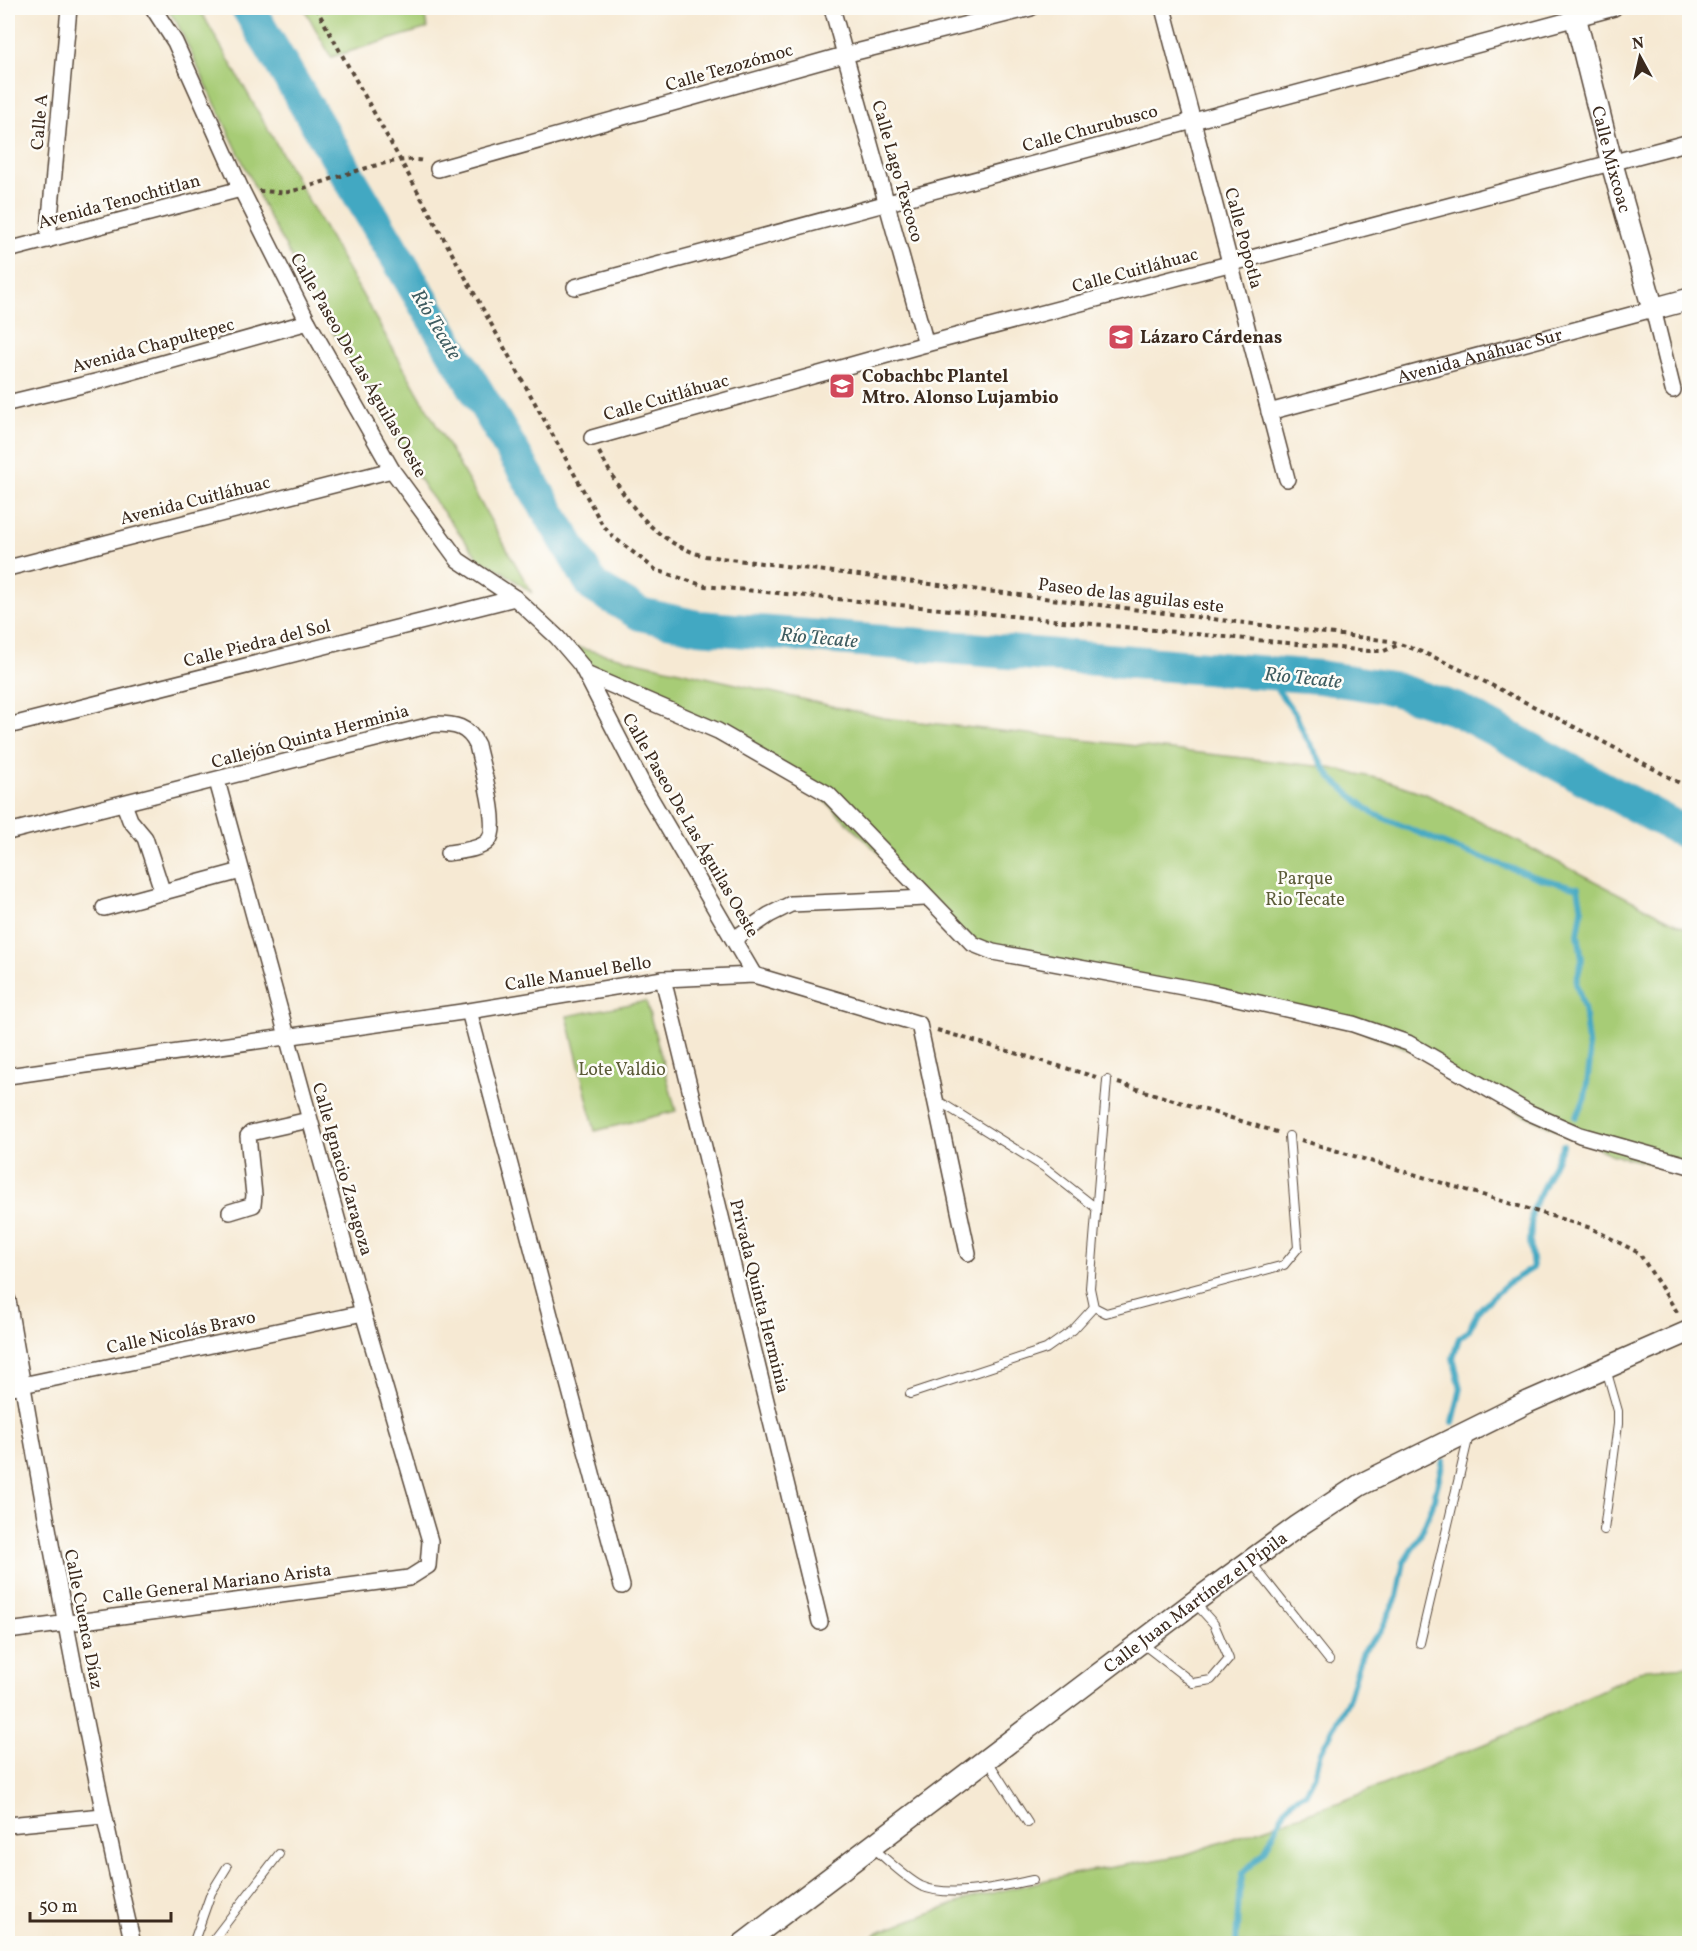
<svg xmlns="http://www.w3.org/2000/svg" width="1697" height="1951" font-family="Vollkorn,serif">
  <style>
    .green { fill: #a7cc76; stroke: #717b4a; stroke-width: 1.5 }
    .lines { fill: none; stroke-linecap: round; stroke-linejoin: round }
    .stream { stroke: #42a8c2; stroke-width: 6 }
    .river { stroke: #42a8c2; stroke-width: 34 }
    .service-casing { stroke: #574739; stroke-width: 10 }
    .minor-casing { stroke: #574739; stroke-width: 18 }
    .secondary-casing { stroke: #574739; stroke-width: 24 }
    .path { stroke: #574739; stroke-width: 4; stroke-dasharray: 4.5 4.5; stroke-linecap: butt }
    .service { stroke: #fff; stroke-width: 8 }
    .minor { stroke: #fff; stroke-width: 15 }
    .secondary { stroke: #fff; stroke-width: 21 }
    .labels { text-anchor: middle; stroke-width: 5; stroke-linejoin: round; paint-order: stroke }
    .street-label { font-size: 18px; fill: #3b2a1e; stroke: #fdfcf7 }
    .poi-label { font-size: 18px; font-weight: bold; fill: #3b2a1e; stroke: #fdfcf7; text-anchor: start }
    .park-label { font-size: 18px; fill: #5b5b38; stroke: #fdfcf7 }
    .water-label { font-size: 20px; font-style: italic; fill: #3e5c60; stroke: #fdfcf7 }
  </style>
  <rect width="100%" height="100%" fill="#fdfcf7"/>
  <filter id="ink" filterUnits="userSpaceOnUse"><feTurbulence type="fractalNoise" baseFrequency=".0167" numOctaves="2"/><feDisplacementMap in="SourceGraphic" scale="12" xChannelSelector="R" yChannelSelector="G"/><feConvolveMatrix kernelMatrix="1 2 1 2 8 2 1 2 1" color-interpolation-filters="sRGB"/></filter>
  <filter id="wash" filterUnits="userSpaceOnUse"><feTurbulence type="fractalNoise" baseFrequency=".008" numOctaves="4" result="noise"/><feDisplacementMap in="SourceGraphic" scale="24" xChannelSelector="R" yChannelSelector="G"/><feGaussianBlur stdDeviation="1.35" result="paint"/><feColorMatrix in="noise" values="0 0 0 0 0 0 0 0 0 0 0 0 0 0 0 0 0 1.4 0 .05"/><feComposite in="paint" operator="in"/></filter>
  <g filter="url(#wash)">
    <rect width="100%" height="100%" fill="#f6e9d3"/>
    <!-- green -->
    <g class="green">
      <polygon points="166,8 199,8 532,593 502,571 479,559 425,488 344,352 267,213 176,21"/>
      <polygon points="304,8 422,8 428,28 331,57"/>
      <polygon points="566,645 884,718 1325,767 1385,780 1426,794 1689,930 1689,1172 1613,1155 1522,1114 1430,1058 1348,1025 1004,953 967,937 791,769 622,688"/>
      <polygon points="646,1001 676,1111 595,1131 567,1016"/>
      <polygon points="1689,1666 1689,1943 866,1944 878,1932 971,1898 1072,1874 1184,1855 1343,1801 1514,1732 1645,1669"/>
    </g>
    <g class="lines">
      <!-- stream -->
      <g class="stream">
        <polyline points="1259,672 1274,685 1296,715 1304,734 1331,778 1372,813 1457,849 1539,878 1578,888 1582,910 1578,934 1582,959 1576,983 1584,1008 1590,1061 1585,1098 1576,1117"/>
        <polyline points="1453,1422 1461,1388 1453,1358 1459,1338 1468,1331 1479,1310 1487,1302 1508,1283 1533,1268 1530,1242 1532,1210 1563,1145"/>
        <polyline points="1236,1944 1239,1895 1243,1873 1265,1851 1285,1809 1291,1801 1306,1793 1315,1775 1321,1752 1348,1700 1363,1651 1381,1631 1397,1597 1404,1562 1419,1538 1432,1507 1443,1461"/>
      </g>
      <!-- river -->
      <polyline class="river" points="248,8 593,586 640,614 698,627 1319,677 1391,688 1458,710 1690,835"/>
    </g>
  </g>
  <g filter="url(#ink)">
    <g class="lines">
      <!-- service casing -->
      <g class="service-casing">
        <g id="service">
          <polyline points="1107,1080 1090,1288 1094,1307 1106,1313 1284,1265 1298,1248 1289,1136"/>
          <polyline points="937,1100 1044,1167 1096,1208"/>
          <polyline points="910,1394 1046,1349 1073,1330 1094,1307"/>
          <polyline points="1604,1530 1618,1424 1618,1411 1606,1369"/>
          <polyline points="1251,1562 1329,1660"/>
          <polyline points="1420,1643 1469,1435"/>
          <polyline points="1143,1644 1193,1683 1211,1680 1229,1659 1214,1624 1195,1603"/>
          <polyline points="988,1761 1028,1823"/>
          <path d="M873,1848C888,1860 904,1877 921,1886C950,1899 1003,1886 1033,1880"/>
          <polyline points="193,1944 211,1893 227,1867"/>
          <polyline points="210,1944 279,1854"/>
        </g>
      </g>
      <!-- minor casing -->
      <g class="minor-casing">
        <g id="minor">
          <polyline points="153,8 175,42 241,189 308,322 392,470 458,560 515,598 557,637 581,665 644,787 754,975"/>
          <polyline points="832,8 926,344"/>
          <polyline points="1163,8 1287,479"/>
          <polyline points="438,169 844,55 1031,8"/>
          <polyline points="48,240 69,8"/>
          <polyline points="8,250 241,189"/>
          <polyline points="575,287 1614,8"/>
          <polyline points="8,403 99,381 308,322"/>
          <path id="s1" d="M1269,412L1653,309L1673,390"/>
          <polyline points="592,438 926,344 1690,142"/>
          <polyline points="8,568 392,470"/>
          <polyline points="588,675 718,731 828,794 973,944 993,952 1210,992 1353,1024 1408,1043 1528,1112 1580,1135 1690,1166"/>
          <polyline points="8,726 515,598"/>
          <polyline points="124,804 130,820 145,838 163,893"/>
          <path d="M8,832L435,724C455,724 468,726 477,745C481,765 501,827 488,841C480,850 459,851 448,853"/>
          <polyline points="104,908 241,871"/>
          <polyline points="734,939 769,915 791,904 926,898"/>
          <polyline points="663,979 820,1622"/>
          <polyline points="469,1011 622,1586"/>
          <polyline points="8,1076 469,1011 663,979 754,975 919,1024 968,1253"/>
          <polyline points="230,1212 253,1205 254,1195 248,1136 251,1133 309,1120"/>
          <path d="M8,1300C45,1516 83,1730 133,1944"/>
          <polyline points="8,1388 363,1313"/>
          <polyline points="8,1631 409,1578 428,1566 430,1541 363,1313 217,781"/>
          <polyline points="8,1825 103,1816"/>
        </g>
      </g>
      <!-- secondary casing -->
      <g class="secondary-casing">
        <g id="secondary">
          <path id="s2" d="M1573,8L1612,164L1653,309L1690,299"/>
          <path id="s3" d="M743,1944L1194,1602L1298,1526L1360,1485L1528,1402L1690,1331"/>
        </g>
      </g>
      <!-- path -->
      <g class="path">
        <polyline points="316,8 602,524 612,536 656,570 705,586 1369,651 1384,651 1400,644"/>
        <path d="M259,191C268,191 279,193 288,192C323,185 391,153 424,161"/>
        <path d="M599,452C624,499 651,542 705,556L1390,641C1431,653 1469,674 1507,693C1569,724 1630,755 1690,789"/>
        <polyline points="937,1030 1096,1077"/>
        <polyline points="1118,1083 1280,1133"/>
        <polyline points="1301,1140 1591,1228 1639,1253 1679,1315"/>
      </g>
      <!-- service -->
      <use href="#service" class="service"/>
      <!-- minor -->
      <use href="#minor" class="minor"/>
      <!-- secondary -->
      <use href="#secondary" class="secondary"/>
    </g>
  </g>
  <!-- icons -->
  <defs>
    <g id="school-square" transform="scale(1.35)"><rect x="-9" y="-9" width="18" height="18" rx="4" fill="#d1495b" stroke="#fdfcf7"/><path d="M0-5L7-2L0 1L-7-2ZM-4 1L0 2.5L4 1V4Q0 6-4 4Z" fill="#fff"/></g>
    <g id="university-square" transform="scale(1.35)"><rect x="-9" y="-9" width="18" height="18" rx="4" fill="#d1495b" stroke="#fdfcf7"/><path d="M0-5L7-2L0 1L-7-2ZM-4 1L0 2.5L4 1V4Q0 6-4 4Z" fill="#fff"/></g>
  </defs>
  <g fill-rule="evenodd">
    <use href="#school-square" x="1121" y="337"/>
    <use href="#university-square" x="842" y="386"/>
  </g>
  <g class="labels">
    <!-- street labels -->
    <g class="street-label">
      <text transform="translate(729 67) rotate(-16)" y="6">Calle Tezozómoc</text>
      <text transform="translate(39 122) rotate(-85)" y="6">Calle A</text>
      <text transform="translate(1090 128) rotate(-15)" y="6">Calle Churubusco</text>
      <text dy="6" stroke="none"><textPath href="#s2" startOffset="156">Calle Mixcoac</textPath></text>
      <text transform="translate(898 171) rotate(74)" y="6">Calle Lago Texcoco</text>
      <text transform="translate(119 201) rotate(-15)" y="6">Avenida Tenochtitlan</text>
      <text transform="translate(1244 238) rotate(75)" y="6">Calle Popotla</text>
      <text transform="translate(1135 270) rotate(-15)" y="6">Calle Cuitláhuac</text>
      <text transform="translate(153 345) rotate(-15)" y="6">Avenida Chapultepec</text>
      <text dy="6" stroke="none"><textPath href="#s1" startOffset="218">Avenida Anáhuac Sur</textPath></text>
      <text transform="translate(359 365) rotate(60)" y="6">Calle Paseo De Las Águilas Oeste</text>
      <text transform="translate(666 397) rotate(-16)" y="6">Calle Cuitláhuac</text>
      <text transform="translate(195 500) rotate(-14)" y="6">Avenida Cuitláhuac</text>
      <text transform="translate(1131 595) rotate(7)" y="6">Paseo de las aguilas este</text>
      <text transform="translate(257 643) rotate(-14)" y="6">Calle Piedra del Sol</text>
      <text transform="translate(310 736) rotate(-15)" y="6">Callejón Quinta Herminia</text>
      <text transform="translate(691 825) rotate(60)" y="6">Calle Paseo De Las Águilas Oeste</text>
      <text transform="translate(578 973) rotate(-9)" y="6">Calle Manuel Bello</text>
      <text transform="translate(343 1169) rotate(74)" y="6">Calle Ignacio Zaragoza</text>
      <text transform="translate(760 1296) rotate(76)" y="6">Privada Quinta Herminia</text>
      <text transform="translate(181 1332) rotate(-12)" y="6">Calle Nicolás Bravo</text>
      <text transform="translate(217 1583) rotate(-7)" y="6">Calle General Mariano Arista</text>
      <text dy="6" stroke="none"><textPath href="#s3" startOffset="567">Calle Juan Martínez el Pípila</textPath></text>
      <text transform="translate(84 1619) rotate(79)" y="6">Calle Cuenca Díaz</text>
    </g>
    <!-- poi labels -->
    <g class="poi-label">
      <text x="1140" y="343">Lázaro Cárdenas</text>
      <text x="862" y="382">Cobachbc Plantel<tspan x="862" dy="21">Mtro. Alonso Lujambio</tspan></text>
    </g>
    <!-- park labels -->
    <g class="park-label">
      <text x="1305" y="884">Parque<tspan x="1305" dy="21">Rio Tecate</tspan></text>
      <text x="622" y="1075">Lote Valdio</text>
    </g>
    <!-- water labels -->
    <g class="water-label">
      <text transform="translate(437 324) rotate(59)" y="7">Río Tecate</text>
      <text transform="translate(819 637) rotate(5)" y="7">Río Tecate</text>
      <text transform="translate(1303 677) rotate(6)" y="7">Río Tecate</text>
    </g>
  </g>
  <!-- margin -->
  <rect width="1697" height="1951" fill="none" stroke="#fdfcf7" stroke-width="30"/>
  <!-- north arrow -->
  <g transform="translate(1640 57) rotate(352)" stroke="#fdfcf7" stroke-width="4.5" paint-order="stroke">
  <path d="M0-4.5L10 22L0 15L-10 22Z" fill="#3b2a1e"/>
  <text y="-9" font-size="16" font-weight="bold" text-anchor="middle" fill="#3b2a1e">N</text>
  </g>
  <!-- scale -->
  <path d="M30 1912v9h141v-9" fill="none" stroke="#3b2a1e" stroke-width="3"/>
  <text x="39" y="1912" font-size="18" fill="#3b2a1e" stroke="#fdfcf7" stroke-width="4.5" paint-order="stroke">50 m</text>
</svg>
